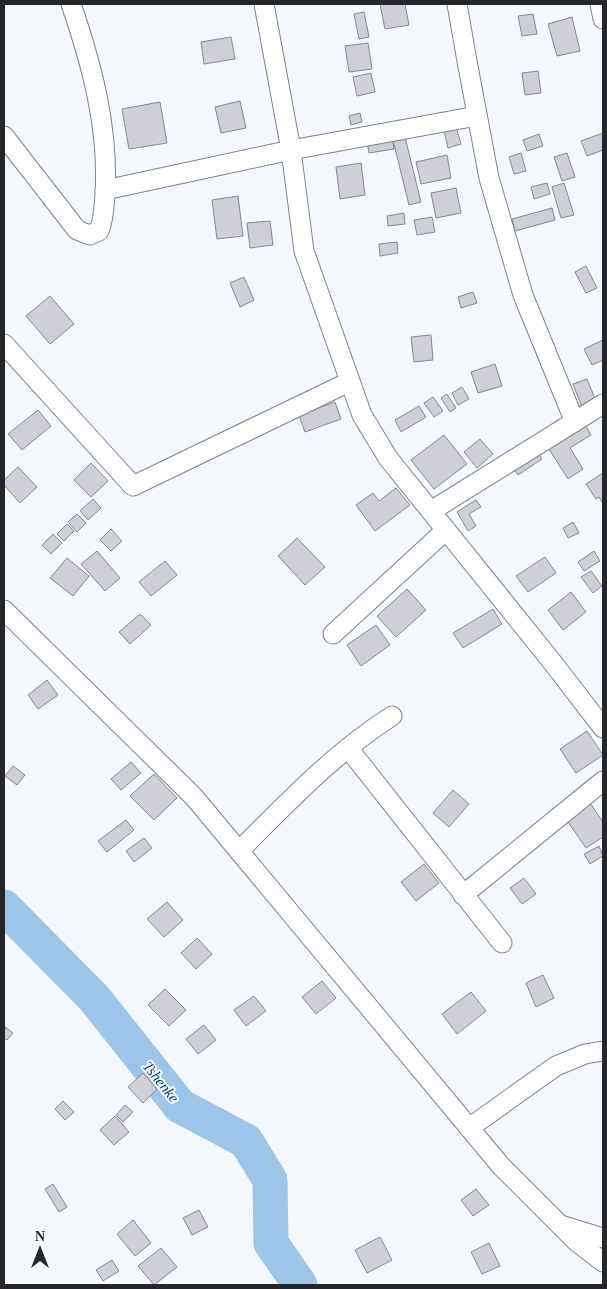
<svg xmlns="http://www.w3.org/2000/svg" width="607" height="1289" font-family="'Times New Roman',serif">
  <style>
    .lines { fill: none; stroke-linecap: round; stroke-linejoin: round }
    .river { stroke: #9cc5e9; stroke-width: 35 }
    .building { fill: #cfcfd7; stroke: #87878e }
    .minor-casing { stroke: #7e8289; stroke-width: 21 }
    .minor { stroke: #fff; stroke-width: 19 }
    .labels { text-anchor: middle; stroke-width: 4; stroke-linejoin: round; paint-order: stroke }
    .water-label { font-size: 15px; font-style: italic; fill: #004471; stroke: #f5f8ff }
  </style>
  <rect width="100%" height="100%" fill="#f5f8ff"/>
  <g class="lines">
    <!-- river -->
    <polyline class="river" points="4,907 94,998 180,1106 246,1141 270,1180 271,1243 300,1285"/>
  </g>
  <!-- building -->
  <g class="building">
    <polygon points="380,4 405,4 409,25 385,29"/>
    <polygon points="364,12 369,37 359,39 354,14"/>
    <polygon points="533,14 537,34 522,36 518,16"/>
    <polygon points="572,17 580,51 557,56 548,24"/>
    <polygon points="231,37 235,59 204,64 201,42"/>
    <polygon points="368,43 372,69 349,72 345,46"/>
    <polygon points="538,71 541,93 525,95 522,73"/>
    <polygon points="371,73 375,92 357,96 353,77"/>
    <polygon points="240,101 246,128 221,133 215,107"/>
    <polygon points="160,102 167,143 129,149 122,109"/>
    <polygon points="360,113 362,122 351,125 349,116"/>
    <polygon points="456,127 461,144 448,148 444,130"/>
    <polygon points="404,133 421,202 409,205 392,136"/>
    <polygon points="603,133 603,150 587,156 581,141"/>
    <polygon points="539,134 543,146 527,151 523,140"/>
    <polygon points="392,136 394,149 369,153 367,141"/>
    <polygon points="521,153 526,171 514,174 509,157"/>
    <polygon points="567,153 575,177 562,181 554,157"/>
    <polygon points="447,155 451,178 421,184 416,162"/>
    <polygon points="361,163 365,195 340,199 336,167"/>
    <polygon points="547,183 550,194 534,199 531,187"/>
    <polygon points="564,183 574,215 561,218 552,187"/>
    <polygon points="456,188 461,213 436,218 431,193"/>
    <polygon points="238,196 243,236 217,239 212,200"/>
    <polygon points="552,208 555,220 515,231 512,219"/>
    <polygon points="404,213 405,224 388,226 387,216"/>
    <polygon points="432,217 435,232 417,235 414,220"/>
    <polygon points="270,221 273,245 250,248 247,223"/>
    <polygon points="397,242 398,253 380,256 379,244"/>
    <polygon points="586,266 597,288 586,293 575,272"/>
    <polygon points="244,277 254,300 240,307 230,283"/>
    <polygon points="473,292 477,303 461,308 458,297"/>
    <polygon points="50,296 74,324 50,344 26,316"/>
    <polygon points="431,335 433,360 414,362 411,337"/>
    <polygon points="603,340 603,360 592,365 584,349"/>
    <polygon points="495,364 502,386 478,393 471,372"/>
    <polygon points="587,379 596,401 582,407 573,384"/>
    <polygon points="462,387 469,399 458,405 452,393"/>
    <polygon points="447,394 456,408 450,412 441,398"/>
    <polygon points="433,397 443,411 434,417 424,403"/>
    <polygon points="335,402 341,419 305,432 299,415"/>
    <polygon points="419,406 426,417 401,432 395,420"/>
    <polygon points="38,410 51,426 22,450 8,434"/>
    <polygon points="584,423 591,435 570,448 583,469 568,479 547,446"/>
    <polygon points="444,435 467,464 434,489 411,460"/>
    <polygon points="480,439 493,454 477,468 464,452"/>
    <polygon points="536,450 542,459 518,475 512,466"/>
    <polygon points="91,463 108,481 91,497 74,480"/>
    <polygon points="18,467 37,487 20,503 4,485 4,480"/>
    <polygon points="603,473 603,504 599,497 596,499 586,484"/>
    <polygon points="396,488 410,505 375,531 356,505 373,493 379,501"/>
    <polygon points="93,499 101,508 88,520 80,511"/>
    <polygon points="476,500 481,507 469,514 476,526 468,531 457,512"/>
    <polygon points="77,514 86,523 77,532 68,522"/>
    <polygon points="573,522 579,533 568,538 563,528"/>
    <polygon points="67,524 74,531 64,541 57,534"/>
    <polygon points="111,529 122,541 111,551 100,540"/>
    <polygon points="53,534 62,543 51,554 42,545"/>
    <polygon points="297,538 325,567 305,585 278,556"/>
    <polygon points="97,551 120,578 105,591 81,564"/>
    <polygon points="594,551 600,561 584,571 578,562"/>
    <polygon points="545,557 556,573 528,592 516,576"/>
    <polygon points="67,558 89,576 73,596 50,578"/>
    <polygon points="165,561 177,575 151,596 139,582"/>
    <polygon points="591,571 602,586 593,593 581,577"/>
    <polygon points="407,589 426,610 396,637 377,616"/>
    <polygon points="571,592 586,612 563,630 548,610"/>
    <polygon points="493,609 502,624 463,648 453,633"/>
    <polygon points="140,614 151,625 130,644 119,632"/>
    <polygon points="376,625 390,645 361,666 347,645"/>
    <polygon points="47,680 58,695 38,709 28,695"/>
    <polygon points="587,731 603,755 576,773 560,749"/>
    <polygon points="131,762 141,773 121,790 111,779"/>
    <polygon points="13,766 25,775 17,785 5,776"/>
    <polygon points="154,774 177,798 154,820 130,796"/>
    <polygon points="453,790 469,804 449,827 433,813"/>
    <polygon points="590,803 603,822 603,837 586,848 566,819"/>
    <polygon points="126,820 134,830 107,852 98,841"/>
    <polygon points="144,838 152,848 134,862 126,851"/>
    <polygon points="599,846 603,856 590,864 584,854"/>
    <polygon points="424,864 439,883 416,901 401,882"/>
    <polygon points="524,878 536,894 522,904 510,888"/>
    <polygon points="167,902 183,920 164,937 147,919"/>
    <polygon points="197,938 212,954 196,969 181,953"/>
    <polygon points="543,975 554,998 536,1007 526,983"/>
    <polygon points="322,981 336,998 316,1014 302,997"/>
    <polygon points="165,989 186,1010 169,1026 148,1005"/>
    <polygon points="471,992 486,1011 457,1034 442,1014"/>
    <polygon points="254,996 266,1011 246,1026 234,1010"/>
    <polygon points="204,1025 216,1040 198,1054 186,1039"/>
    <polygon points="5,1027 13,1033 7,1040 4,1038"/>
    <polygon points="143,1073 157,1089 143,1103 128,1087"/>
    <polygon points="63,1101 74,1112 65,1120 55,1109"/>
    <polygon points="125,1105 133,1112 123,1122 116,1115"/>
    <polygon points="115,1116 129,1132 114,1145 100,1130"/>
    <polygon points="53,1184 67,1207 59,1212 45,1189"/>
    <polygon points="476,1189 489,1205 473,1216 461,1200"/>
    <polygon points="199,1210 208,1227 192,1235 183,1218"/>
    <polygon points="133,1220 151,1243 135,1256 117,1234"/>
    <polygon points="380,1237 392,1260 367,1273 355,1250"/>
    <polygon points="489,1243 500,1266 482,1274 471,1252"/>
    <polygon points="161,1248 177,1267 154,1285 138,1266"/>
    <polygon points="112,1260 119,1271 103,1281 96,1270"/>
  </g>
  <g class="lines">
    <!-- minor casing -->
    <g class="minor-casing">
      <g id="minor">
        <polyline points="264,4 291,150 304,251 362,415 388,458 553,663 603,728"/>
        <polyline points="457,4 467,61 489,178 523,295 574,420"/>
        <polyline points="600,4 603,19"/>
        <path d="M4,136L77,230L90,235L99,231C104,219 104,207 105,194C109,129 92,65 71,4"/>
        <polyline points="105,190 291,150 477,116"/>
        <polyline points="4,344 133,486 349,382"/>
        <polyline points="431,511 603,404"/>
        <polyline points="4,610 194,797 501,1166 577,1242 603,1262"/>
        <polyline points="333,634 446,530"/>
        <polyline points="348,748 502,943"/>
        <path d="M239,851C287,803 334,753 392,716"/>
        <polyline points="463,895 603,781"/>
        <polyline points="469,1128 556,1066 585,1054 603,1051"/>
        <polyline points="564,1226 603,1238"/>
      </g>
    </g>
    <!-- minor -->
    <use href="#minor" class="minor"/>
  </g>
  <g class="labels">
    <!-- water labels -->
    <g class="water-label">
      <text transform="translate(161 1082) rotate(51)" y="5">Tshenke</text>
    </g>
  </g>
  <!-- border -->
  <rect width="607" height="1289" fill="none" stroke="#242629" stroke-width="10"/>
  <!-- north arrow -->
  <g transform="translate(40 1249)" stroke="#f5f8ff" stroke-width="4" paint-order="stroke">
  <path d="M0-4L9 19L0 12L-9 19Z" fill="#242629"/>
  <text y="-8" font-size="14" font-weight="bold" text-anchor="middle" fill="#242629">N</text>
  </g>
</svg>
